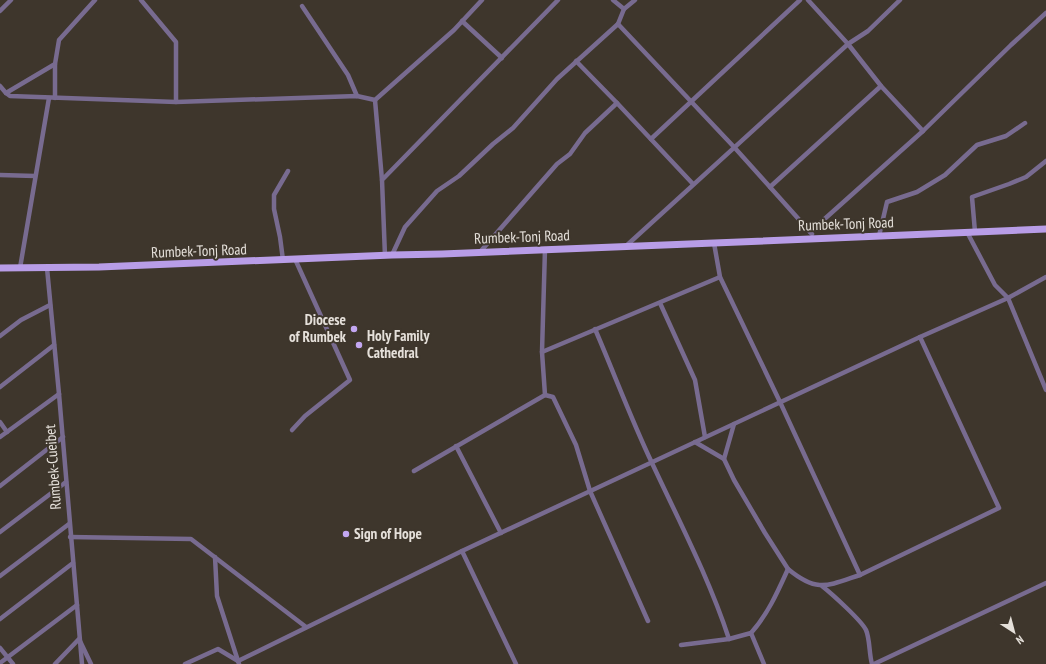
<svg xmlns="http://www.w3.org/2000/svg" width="1046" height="664" font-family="'PT Sans Narrow',sans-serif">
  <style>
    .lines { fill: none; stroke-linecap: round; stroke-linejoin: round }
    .street { stroke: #786b90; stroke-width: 4.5 }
    .primary { stroke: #b89de7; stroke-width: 7 }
    .poi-dot { fill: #c3a7f2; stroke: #3e362c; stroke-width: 1.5 }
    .labels { text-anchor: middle; stroke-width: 4; stroke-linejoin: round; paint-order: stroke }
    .street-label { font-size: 15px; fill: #e5e0da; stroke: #3e362c }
    .poi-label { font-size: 15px; font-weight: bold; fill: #e5e0da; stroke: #3e362c; text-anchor: start }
  </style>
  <rect width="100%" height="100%" fill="#3e362c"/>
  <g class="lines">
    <!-- street -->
    <g class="street">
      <polyline points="141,0 176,42 176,102"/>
      <polyline points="613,0 624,9"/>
      <polyline points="808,0 848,44 881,86 923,131"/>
      <polyline points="302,6 348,75 357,96"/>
      <polyline points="0,11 11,0"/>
      <polyline points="462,21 502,58"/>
      <polyline points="618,24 734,147 812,234"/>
      <polyline points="0,86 6,93 10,96 176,102 357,96 375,100 454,30 482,0"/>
      <polyline points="6,93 55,64 59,40 95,0"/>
      <polyline points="55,98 55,64"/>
      <polyline points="375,100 382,180"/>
      <polyline points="617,103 693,184"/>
      <polyline points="651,139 800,0"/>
      <polyline points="0,175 35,176"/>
      <polyline points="770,187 881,86"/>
      <polyline points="810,232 923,131 1011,45 1046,13"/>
      <polyline points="967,232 995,285 1008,298 1046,390"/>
      <polyline points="975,232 972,197 1009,184 1026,177 1046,161"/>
      <polyline points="879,236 887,202 917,192 945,175 977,145 1006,136 1025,123"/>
      <polyline points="714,243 720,277 780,402 860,575 999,508 920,337"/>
      <polyline points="626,246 848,44 868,31 900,0"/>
      <polyline points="480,252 557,164 570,154 585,133 617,103 576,61"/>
      <polyline points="392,255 405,227 437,191 459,176 493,144 513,128 557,79 618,24 624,9 635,0"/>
      <polyline points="385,256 382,180 558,0"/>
      <polyline points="283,260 280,237 274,209 274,195 288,171"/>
      <polyline points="20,268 49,98"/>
      <polyline points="47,268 59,394 82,664"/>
      <polyline points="660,303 695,380 705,437"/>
      <path d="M595,329C614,373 631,419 652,463C679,521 709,578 729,639"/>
      <polyline points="0,336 21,320 50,305"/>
      <polyline points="542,352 720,277"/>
      <polyline points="0,387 54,345"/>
      <polyline points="545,395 553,397 576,445 590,491 648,621"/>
      <polyline points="0,422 7,432"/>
      <polyline points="734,424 724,459 734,480 765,533 788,569"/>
      <polyline points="292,430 305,416 350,380 295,259"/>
      <polyline points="0,437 59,394"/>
      <polyline points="695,442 724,459"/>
      <polyline points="456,446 501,533"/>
      <polyline points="414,471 545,395 542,352 545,249"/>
      <polyline points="0,486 63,437"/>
      <polyline points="0,532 66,482"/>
      <polyline points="70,537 191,539 306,627"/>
      <polyline points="462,551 516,664"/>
      <polyline points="215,557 217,596 239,664"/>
      <polyline points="0,576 69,524"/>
      <path d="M822,586C832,594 861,620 866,630C870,639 869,654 872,664"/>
      <polyline points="0,619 73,563"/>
      <path d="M751,633C768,614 778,591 788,569C817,593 827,586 860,575"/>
      <polyline points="681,645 729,639 751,633 764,664"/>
      <polyline points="0,648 13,664"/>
      <polyline points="238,661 462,551 920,337 1008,298 1046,277"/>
      <polyline points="0,663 77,605"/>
      <polyline points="55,664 79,639 91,664"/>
      <polyline points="185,664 218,649 238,661"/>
      <polyline points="874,664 1046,583"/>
    </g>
    <!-- primary -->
    <polyline class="primary" points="0,268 99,267 392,255 442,254 714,243 1046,229"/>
  </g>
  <!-- markers -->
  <g class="poi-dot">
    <circle cx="354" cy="329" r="4"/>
    <circle cx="359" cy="345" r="4"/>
    <circle cx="346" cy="534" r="4"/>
  </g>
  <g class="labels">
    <!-- street labels -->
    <g class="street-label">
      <text transform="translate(846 224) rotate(-2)" y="5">Rumbek-Tonj Road</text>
      <text transform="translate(522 237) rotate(-2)" y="5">Rumbek-Tonj Road</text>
      <text transform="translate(199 251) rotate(-2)" y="5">Rumbek-Tonj Road</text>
      <text transform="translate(53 467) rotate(-94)" y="5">Rumbek-Cueibet</text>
    </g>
    <!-- poi labels -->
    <g class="poi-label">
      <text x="346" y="325" text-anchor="end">Diocese<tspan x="346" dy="17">of Rumbek</tspan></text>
      <text x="367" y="341">Holy Family<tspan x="367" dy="17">Cathedral</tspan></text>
      <text x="354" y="539">Sign of Hope</text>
    </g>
  </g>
  <!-- north arrow -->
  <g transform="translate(1014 632) rotate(144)" stroke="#3e362c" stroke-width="3" paint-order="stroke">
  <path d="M0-3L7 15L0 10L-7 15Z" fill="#e5e0da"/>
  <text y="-6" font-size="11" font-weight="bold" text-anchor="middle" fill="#e5e0da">N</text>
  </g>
</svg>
